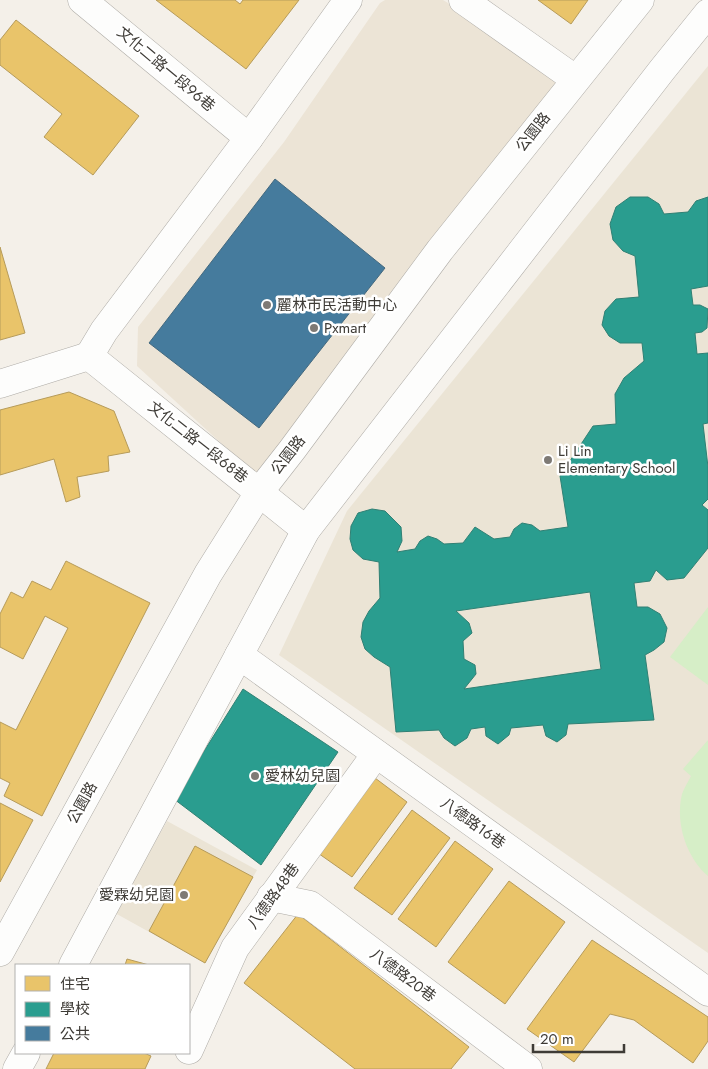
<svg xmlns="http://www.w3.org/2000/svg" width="708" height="1069" font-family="Jost,'Noto Sans TC',sans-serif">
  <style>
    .built { fill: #ece4d6 }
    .education { fill: #ebe4d5 }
    .green { fill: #d6eec7 }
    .homes { fill: #e9c46a; stroke: #b69b5a }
    .schools { fill: #2a9d8f; stroke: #308074; fill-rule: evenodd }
    .public { fill: #457b9d; stroke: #43687e }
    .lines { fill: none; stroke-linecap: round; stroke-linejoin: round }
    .minor-casing { stroke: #aeaba6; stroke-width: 29 }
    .minor { stroke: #fdfdfc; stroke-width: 28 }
    .poi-dot { fill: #7e7a75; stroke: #fff; stroke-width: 2 }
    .labels { text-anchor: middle; stroke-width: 5; stroke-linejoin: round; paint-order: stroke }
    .street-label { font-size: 15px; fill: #3e3b36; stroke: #fff }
    .poi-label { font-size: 15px; fill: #3e3b36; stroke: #fff; text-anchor: start }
  </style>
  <rect width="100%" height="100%" fill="#f4f0e9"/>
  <!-- built -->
  <polygon class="built" points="385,0 443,0 567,75 258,477 137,366 138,327 284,142 380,3"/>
  <!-- education -->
  <g class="education">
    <polygon points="708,66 708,953 279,655 347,511"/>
    <polygon points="167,821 257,870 205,963 115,913"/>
  </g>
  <!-- green -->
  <g class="green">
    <polygon points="708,607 708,685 670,657"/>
    <path d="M708,740V876C686,857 675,822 682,794C684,788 688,782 691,776L683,769Z"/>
  </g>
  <!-- homes -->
  <g class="homes">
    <polygon points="156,0 235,0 240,4 243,0 299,0 246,69"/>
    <polygon points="538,0 588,0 571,24"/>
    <polygon points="16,20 139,116 93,175 44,137 62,114 0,65 0,40"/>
    <polygon points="0,247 25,333 0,340"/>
    <polygon points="69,392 114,411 130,452 108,456 109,471 77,477 80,497 66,502 54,459 0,475 0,410"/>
    <polygon points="66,561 150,603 42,816 4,796 10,783 0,778 0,722 16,730 68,628 45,616 23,659 0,647 0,614 11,592 23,598 32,581 51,590"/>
    <polygon points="371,775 407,802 352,877 315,851"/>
    <polygon points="0,803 33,820 0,882"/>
    <polygon points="412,810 450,838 392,915 354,888"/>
    <polygon points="455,841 493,869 436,947 398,919"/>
    <polygon points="195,846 253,877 205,963 149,931"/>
    <polygon points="509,881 565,922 505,1004 448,962"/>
    <polygon points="298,914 469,1047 451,1069 355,1069 244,983"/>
    <polygon points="592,940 708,1017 708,1041 693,1063 634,1020 610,1014 574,1062 527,1029"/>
    <polygon points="127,959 149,965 125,965"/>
    <polygon points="54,1053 144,1053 151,1056 145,1069 46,1069"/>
  </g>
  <!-- schools -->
  <g class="schools">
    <path d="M630,197H648L659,204L664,214L688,212L696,201L708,197V286L691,289L693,305H700L708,309L707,328L702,332L695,333L697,354L708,353V423L703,424L708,467V499L702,505L708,510V548L684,578L667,580L656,570L650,581L634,583L637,607H648L660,614L667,628L664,642L654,650L645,655L654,720L568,724L566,735L557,742L546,736L543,725L511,728L509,735L498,744L486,736L485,727L471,729L467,738L455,746L444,738L439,730L396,732L390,667L374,657L365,649L361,637L363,622L369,611L380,598L379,562L363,559L353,550L350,539L351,526L358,513L372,509L385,511L401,527L402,541L397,552L415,549L420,541L428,536L437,539L444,544L463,543L475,527L494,539L510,537L514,529L522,523L532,525L540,531L568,527L560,476L593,426L616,424L615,394L624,378L644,361L642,343H620L609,336L602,325L605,311L616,299L639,297L635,256L623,251L613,240L610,224L616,207ZM590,592L601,669L464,689L476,674L475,665L464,659L463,641L472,633L469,623L456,611Z"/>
    <polygon points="243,689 338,752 261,865 174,799"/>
  </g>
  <!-- public -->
  <polygon class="public" points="275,179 385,268 259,428 149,343"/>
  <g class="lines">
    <!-- minor casing -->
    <g class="minor-casing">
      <g id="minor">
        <polyline points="82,0 249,138"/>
        <polyline points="463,0 575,79"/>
        <polyline points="0,384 89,356"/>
        <polyline points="306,530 89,356 104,331 249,138 348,0"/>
        <polyline points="239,655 708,992"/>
        <polyline points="271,897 310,905 528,1069"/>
        <polyline points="0,952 208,574 260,491 292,450 440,250 640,0"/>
        <polyline points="73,965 306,530 662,70 708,13"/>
        <polyline points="189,1050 235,948 376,754"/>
        <polyline points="17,1069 26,1053"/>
      </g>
    </g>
    <!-- minor -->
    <use href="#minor" class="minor"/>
  </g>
  <!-- markers -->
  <g class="poi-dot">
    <circle cx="267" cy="305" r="5"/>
    <circle cx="314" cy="328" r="5"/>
    <circle cx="548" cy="460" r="5"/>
    <circle cx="255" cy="776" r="5"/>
    <circle cx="184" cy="895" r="5"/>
  </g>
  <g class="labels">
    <!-- street labels -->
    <g class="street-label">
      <text transform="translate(166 69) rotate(40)" y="5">文化二路一段96巷</text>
      <text transform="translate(533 132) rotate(-52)" y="5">公園路</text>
      <text transform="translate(198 442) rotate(38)" y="5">文化二路一段68巷</text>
      <text transform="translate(288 455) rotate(-52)" y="5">公園路</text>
      <text transform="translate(82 803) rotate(-61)" y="5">公園路</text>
      <text transform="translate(473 823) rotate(36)" y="5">八德路16巷</text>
      <text transform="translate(273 896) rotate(-54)" y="5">八德路48巷</text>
      <text transform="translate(403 975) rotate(37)" y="5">八德路20巷</text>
    </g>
    <!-- poi labels -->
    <g class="poi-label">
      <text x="277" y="310">麗林市民活動中心</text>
      <text x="324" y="333">Pxmart</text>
      <text x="558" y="456">Li Lin<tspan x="558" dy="17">Elementary School</tspan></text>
      <text x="265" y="781">愛林幼兒園</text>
      <text x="174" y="900" text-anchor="end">愛霖幼兒園</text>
    </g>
  </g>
  <!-- legend -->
  <rect x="15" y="964" width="175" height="90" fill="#ffffff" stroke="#b2b1af"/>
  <rect x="25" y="976" width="25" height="15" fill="#e9c46a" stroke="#b2b1af"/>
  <text x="60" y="989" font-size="15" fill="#3e3b36">住宅</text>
  <rect x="25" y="1002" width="25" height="15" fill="#2a9d8f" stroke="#b2b1af"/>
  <text x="60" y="1014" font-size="15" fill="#3e3b36">學校</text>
  <rect x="25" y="1026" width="25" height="15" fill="#457b9d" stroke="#b2b1af"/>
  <text x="60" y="1039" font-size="15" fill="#3e3b36">公共</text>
  <!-- scale -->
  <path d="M533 1044v8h91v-8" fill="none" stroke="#3e3b36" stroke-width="2.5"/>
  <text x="540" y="1044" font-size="15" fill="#3e3b36" stroke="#ffffff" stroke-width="4" paint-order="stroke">20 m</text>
</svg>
